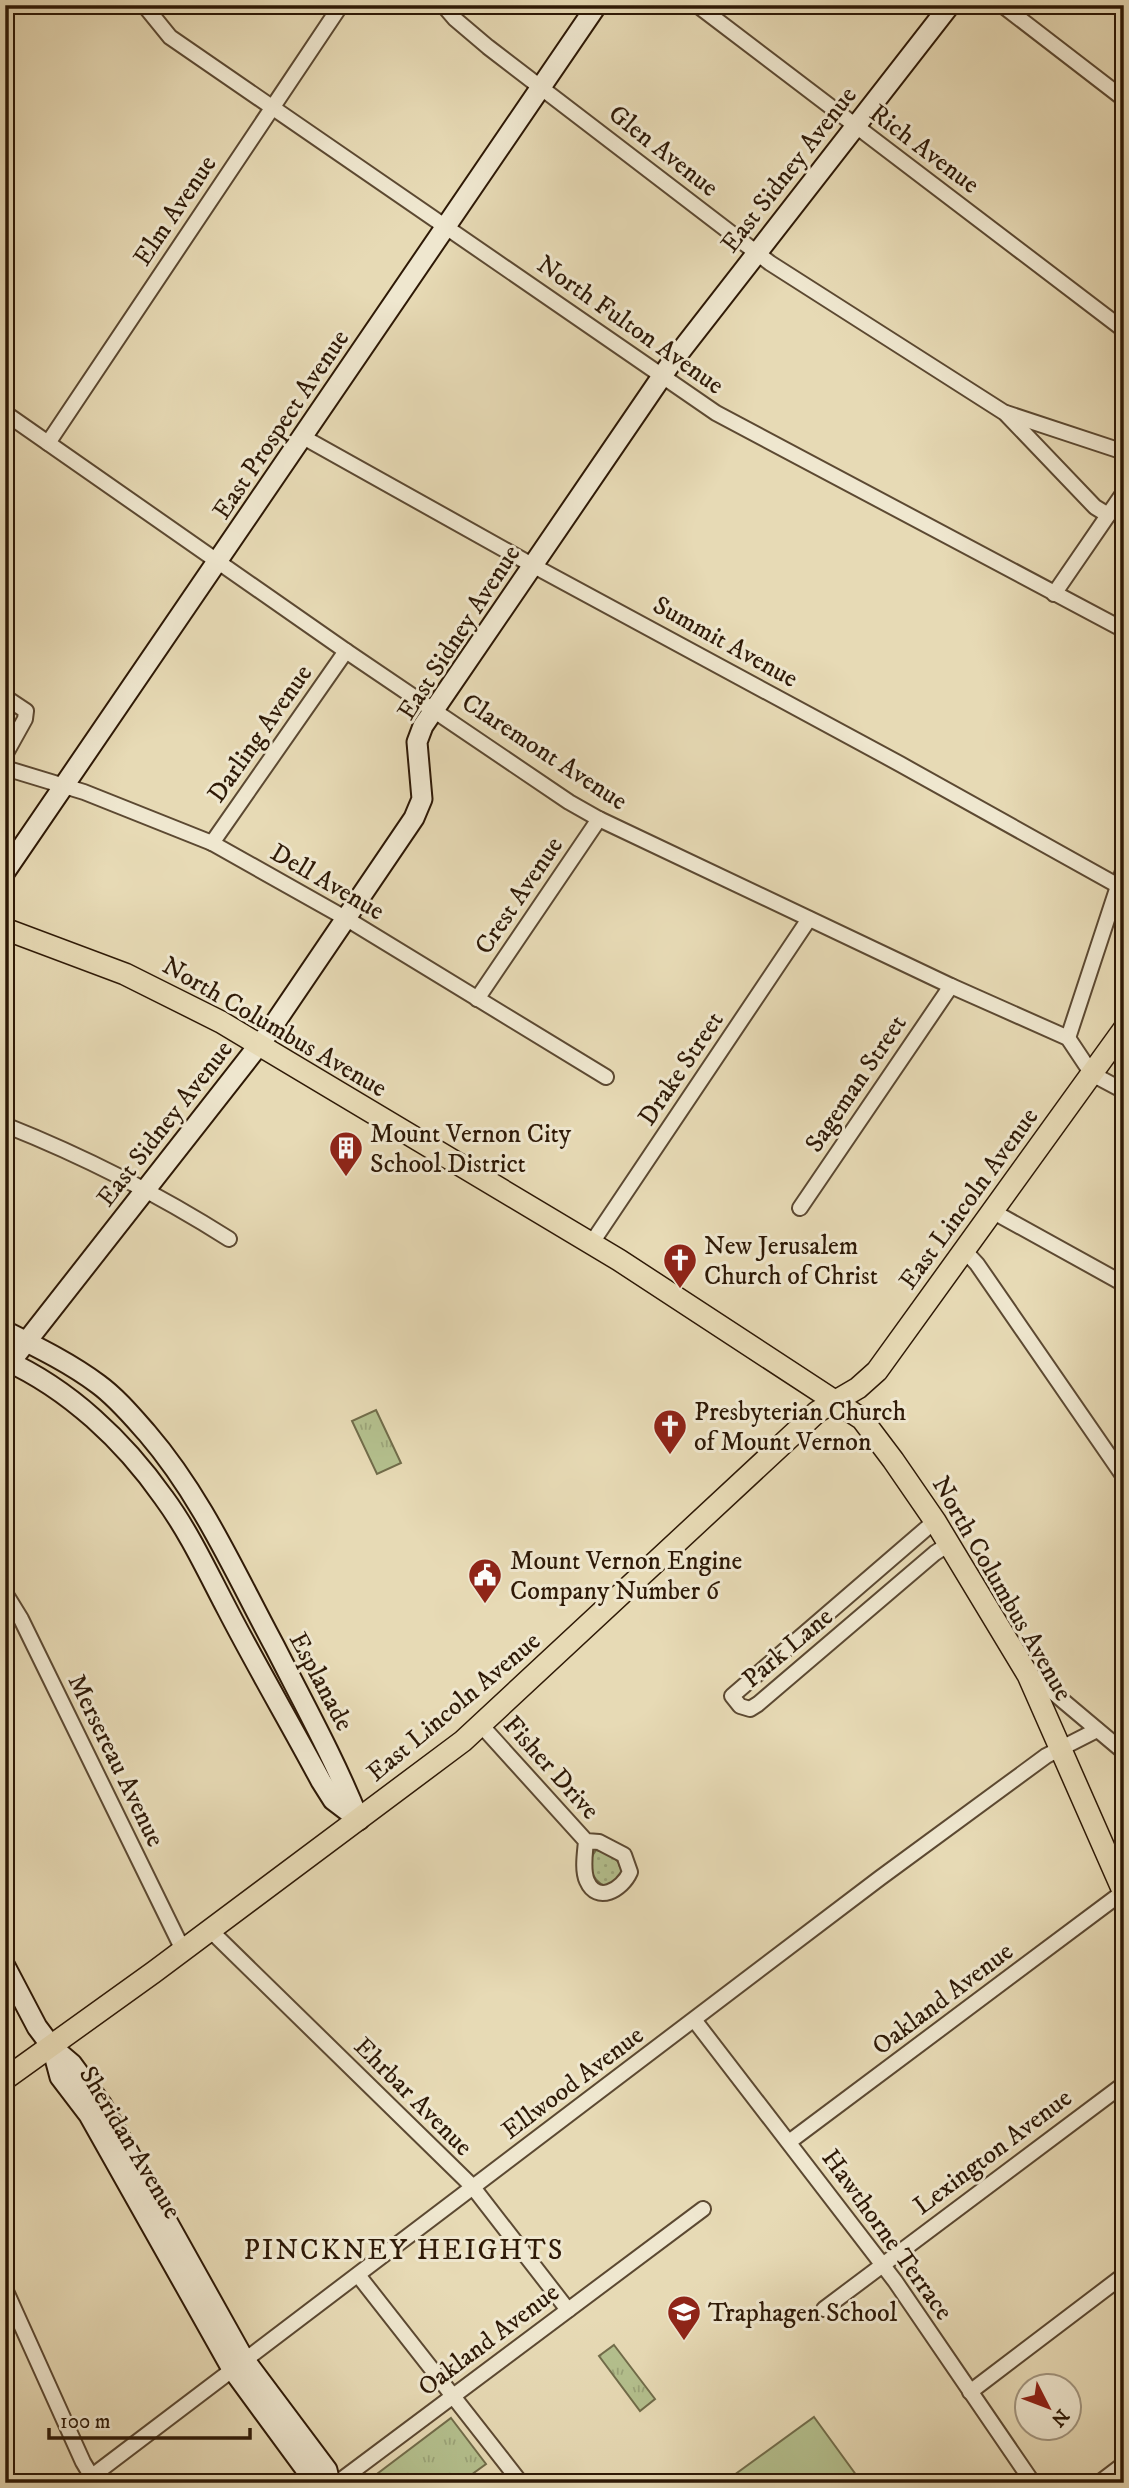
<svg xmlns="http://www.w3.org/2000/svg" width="1129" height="2488" font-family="'IM FELL DW Pica',serif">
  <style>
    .grass { fill: url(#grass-dots); stroke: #716c4a; stroke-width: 2 }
    .park { fill: url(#park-tufts); stroke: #716c4a; stroke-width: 2 }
    .garden { fill: #b4c08e; stroke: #716c4a; stroke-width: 2 }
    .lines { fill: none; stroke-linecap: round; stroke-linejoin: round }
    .street-casing { stroke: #5c4932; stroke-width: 18 }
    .secondary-casing { stroke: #2e1906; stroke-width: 23 }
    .primary-casing { stroke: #2e1906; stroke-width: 24 }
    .street { stroke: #efe7cf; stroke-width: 14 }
    .secondary { stroke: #efe7cf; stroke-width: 19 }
    .primary { stroke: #e7dab5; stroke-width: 21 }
    .rail { stroke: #2e1906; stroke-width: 4.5; stroke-dasharray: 12 12; stroke-linecap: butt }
    .labels { text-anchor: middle; stroke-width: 6; stroke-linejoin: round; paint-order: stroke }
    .street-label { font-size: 26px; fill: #2e1906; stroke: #efe7cf }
    .poi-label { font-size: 26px; fill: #2e1906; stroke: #efe7cf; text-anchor: start }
    .neighbourhood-label { font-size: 28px; letter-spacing: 2px; fill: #2e1906; stroke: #efe7cf }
  </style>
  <defs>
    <pattern id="grass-dots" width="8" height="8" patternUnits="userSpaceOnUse" patternTransform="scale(1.75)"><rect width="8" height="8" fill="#b4c08e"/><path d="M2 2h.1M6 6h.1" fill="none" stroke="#9ba479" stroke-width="1.8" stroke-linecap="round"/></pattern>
    <pattern id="park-tufts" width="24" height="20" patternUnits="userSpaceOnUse" patternTransform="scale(1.75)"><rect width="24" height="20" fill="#b4c08e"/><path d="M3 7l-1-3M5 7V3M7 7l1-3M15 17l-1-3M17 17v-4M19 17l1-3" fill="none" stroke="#9ba479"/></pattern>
  </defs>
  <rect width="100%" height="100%" fill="#e7dab5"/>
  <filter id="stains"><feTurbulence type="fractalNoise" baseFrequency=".00286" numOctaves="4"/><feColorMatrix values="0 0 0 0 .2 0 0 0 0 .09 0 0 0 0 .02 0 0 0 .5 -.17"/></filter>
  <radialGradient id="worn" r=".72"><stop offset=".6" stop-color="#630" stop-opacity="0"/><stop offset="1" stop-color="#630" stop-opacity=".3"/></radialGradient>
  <!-- grass -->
  <path class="grass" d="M596,1850C609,1853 619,1858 623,1872L617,1881L605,1886C591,1880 586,1862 596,1850Z"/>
  <!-- park -->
  <g class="park">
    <polygon points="376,1410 401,1463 377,1474 352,1421"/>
    <polygon points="614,2345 655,2399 640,2411 599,2356"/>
    <polygon points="451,2418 486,2464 460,2483 365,2483"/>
  </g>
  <!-- garden -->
  <polygon class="garden" points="814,2417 862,2483 733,2483 730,2478"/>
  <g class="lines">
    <!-- street casing -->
    <g class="street-casing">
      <g id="street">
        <polyline points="144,5 170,37 716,413 1124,630"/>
        <polyline points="443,5 455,19 488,47 770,263 1005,413 1095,507 1108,515"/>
        <polyline points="697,5 1124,330"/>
        <polyline points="1002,5 1124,99"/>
        <polyline points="5,413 346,651 569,802 599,819 951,986 1068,1038 1092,1074 1124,1091"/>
        <polyline points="1006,413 1124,452"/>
        <polyline points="303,437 532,565 900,764 1124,889"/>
        <polyline points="48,443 341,5"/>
        <polyline points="1054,594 1124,492"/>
        <polyline points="5,697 26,711 25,719 5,755"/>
        <polyline points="5,768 84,792 212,843 347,919 606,1077"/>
        <polyline points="212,843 346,651"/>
        <polyline points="477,999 599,819"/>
        <polyline points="1068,1038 1124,868"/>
        <path d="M5,1125C83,1156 158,1194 229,1239"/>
        <polyline points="800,1208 951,986"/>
        <polyline points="992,1211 1124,1284"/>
        <polyline points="591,1244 809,919"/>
        <polyline points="964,1250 977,1264 1124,1477"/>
        <polyline points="935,1521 732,1696 740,1706 750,1709 758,1704 935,1553 949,1544"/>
        <polyline points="5,1593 21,1619 183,1950"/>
        <polyline points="1030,1676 1043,1684 1124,1752"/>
        <path d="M481,1725L586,1841L599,1842L624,1855L630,1872C622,1890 597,1904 587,1881C582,1870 585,1853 586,1841"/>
        <polyline points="210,1930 472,2186 568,2310"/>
        <polyline points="695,2021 895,2281 1033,2483"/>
        <polyline points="789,2142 1123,1892"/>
        <polyline points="358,2275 521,2483"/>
        <polyline points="5,2289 83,2462 92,2477"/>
        <polyline points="824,2309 1124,2084"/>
        <polyline points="970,2392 1124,2275"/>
        <polyline points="83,2483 880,1878 1046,1756 1097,1730"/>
        <polyline points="337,2483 703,2209"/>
        <polyline points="1099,2483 1124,2464"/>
      </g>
    </g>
    <!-- secondary casing -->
    <g class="secondary-casing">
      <g id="secondary">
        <polyline points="5,872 597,5"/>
        <path d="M5,1331C37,1347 70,1363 98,1384C116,1397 132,1416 147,1433C202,1497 235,1573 275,1647C304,1704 335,1760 359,1820"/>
        <path d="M5,1360C69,1389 124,1441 164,1498C189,1532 207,1571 227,1609C257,1667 290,1723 321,1781L333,1800L358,1819"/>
        <polyline points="5,1369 266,1036 414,818 422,799 417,742 423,726 669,366 950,5"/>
        <polyline points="5,1966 37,2027 52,2047 72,2064 102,2105 244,2359 327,2470 330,2483"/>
        <polyline points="52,2047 60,2077 89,2115 107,2147 232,2369 309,2474 319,2483"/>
      </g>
    </g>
    <!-- primary casing -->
    <g class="primary-casing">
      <g id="primary">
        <polyline points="5,929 125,974 221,1022 619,1260 862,1419 893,1460 935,1521 1028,1675 1124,1893"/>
        <polyline points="5,2079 154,1972 463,1741 817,1412 858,1388 877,1371 1124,1029"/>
      </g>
    </g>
    <!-- street -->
    <use href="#street" class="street"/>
    <!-- secondary -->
    <use href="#secondary" class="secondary"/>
    <!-- primary -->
    <use href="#primary" class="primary"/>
    <!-- rail -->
    <polyline class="rail" points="5,16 18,5"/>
  </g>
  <!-- icons -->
  <defs>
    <g id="building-pin" transform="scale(1.75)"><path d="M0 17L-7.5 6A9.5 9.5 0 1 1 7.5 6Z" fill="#8f2418" stroke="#efe7cf"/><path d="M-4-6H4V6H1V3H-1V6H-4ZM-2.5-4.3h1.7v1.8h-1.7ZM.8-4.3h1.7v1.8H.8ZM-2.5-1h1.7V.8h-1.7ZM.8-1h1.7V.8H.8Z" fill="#fff"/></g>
    <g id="church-pin" transform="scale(1.75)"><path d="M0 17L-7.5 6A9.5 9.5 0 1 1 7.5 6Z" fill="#8f2418" stroke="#efe7cf"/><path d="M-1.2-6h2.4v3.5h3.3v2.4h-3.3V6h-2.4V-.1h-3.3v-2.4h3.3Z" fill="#fff"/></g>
    <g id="civic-pin" transform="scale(1.75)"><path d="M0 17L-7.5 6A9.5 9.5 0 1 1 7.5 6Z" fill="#8f2418" stroke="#efe7cf"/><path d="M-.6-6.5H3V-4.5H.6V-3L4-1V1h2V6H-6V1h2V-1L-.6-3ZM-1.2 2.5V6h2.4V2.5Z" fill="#fff"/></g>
    <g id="school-pin" transform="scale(1.75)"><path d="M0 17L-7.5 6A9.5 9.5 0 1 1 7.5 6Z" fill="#8f2418" stroke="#efe7cf"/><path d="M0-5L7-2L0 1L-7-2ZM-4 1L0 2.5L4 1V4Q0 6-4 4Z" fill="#fff"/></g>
  </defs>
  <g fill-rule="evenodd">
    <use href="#building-pin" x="346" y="1148"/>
    <use href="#church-pin" x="680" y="1260"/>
    <use href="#church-pin" x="670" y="1426"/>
    <use href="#civic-pin" x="485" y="1575"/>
    <use href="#school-pin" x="684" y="2312"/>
  </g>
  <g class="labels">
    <!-- street labels -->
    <g class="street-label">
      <text transform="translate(925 148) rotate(37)" y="9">Rich Avenue</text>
      <text transform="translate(664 150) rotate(38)" y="9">Glen Avenue</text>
      <text transform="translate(788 169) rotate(-52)" y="9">East Sidney Avenue</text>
      <text transform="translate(174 210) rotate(-56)" y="9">Elm Avenue</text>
      <text transform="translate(631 324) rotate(35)" y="9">North Fulton Avenue</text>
      <text transform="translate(280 424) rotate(-56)" y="9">East Prospect Avenue</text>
      <text transform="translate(458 632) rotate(-57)" y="9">East Sidney Avenue</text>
      <text transform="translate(726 641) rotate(29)" y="9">Summit Avenue</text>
      <text transform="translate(259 733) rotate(-55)" y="9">Darling Avenue</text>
      <text transform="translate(545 751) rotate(33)" y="9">Claremont Avenue</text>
      <text transform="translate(328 881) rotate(30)" y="9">Dell Avenue</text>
      <text transform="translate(518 895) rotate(-56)" y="9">Crest Avenue</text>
      <text transform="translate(275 1026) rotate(30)" y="9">North Columbus Avenue</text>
      <text transform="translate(680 1068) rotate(-56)" y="9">Drake Street</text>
      <text transform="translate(855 1083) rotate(-56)" y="9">Sageman Street</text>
      <text transform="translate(164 1123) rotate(-52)" y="9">East Sidney Avenue</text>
      <text transform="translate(968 1198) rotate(-54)" y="9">East Lincoln Avenue</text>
      <text transform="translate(1003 1588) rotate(60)" y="9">North Columbus Avenue</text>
      <text transform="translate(787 1647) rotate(-40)" y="9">Park Lane</text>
      <text transform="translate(322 1681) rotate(62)" y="9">Esplanade</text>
      <text transform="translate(453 1706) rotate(-40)" y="9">East Lincoln Avenue</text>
      <text transform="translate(117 1760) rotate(64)" y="9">Mersereau Avenue</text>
      <text transform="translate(552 1767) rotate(48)" y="9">Fisher Drive</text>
      <text transform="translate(942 1998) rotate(-37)" y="9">Oakland Avenue</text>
      <text transform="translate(572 2082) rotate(-37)" y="9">Ellwood Avenue</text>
      <text transform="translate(414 2096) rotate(45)" y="9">Ehrbar Avenue</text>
      <text transform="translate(131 2142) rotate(59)" y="9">Sheridan Avenue</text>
      <text transform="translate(992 2151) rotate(-37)" y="9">Lexington Avenue</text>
      <text transform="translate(888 2234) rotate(54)" y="9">Hawthorne Terrace</text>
      <text transform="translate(488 2339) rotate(-37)" y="9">Oakland Avenue</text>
    </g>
    <!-- poi labels -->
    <g class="poi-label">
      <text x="370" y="1142">Mount Vernon City<tspan x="370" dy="30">School District</tspan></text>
      <text x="704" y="1254">New Jerusalem<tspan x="704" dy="30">Church of Christ</tspan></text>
      <text x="694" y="1420">Presbyterian Church<tspan x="694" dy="30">of Mount Vernon</tspan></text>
      <text x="510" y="1569">Mount Vernon Engine<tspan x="510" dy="30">Company Number 6</tspan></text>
      <text x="708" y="2321">Traphagen School</text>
    </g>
    <!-- neighbourhood labels -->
    <g class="neighbourhood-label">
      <text x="404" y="2259">PINCKNEY HEIGHTS</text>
    </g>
  </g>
  <!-- margin -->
  <rect width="1129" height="2488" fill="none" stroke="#e7dab5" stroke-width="28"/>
  <rect x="7" y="7" width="1115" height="2474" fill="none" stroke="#2e1906" stroke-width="3.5"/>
  <rect x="14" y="14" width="1101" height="2460" fill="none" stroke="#2e1906" stroke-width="2"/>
  <!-- north arrow -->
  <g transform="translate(1048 2407) rotate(132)"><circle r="33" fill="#efe7cf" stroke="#a2957f" stroke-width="2"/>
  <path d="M0-5L12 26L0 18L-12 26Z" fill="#8f2418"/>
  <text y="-10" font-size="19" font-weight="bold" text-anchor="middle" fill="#2e1906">N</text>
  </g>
  <!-- scale -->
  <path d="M49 2428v10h201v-10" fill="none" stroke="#2e1906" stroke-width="3.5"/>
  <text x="60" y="2428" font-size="21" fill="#2e1906" stroke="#efe7cf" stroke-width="5" paint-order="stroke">100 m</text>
  <rect width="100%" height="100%" filter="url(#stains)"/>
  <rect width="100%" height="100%" fill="url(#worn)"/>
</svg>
